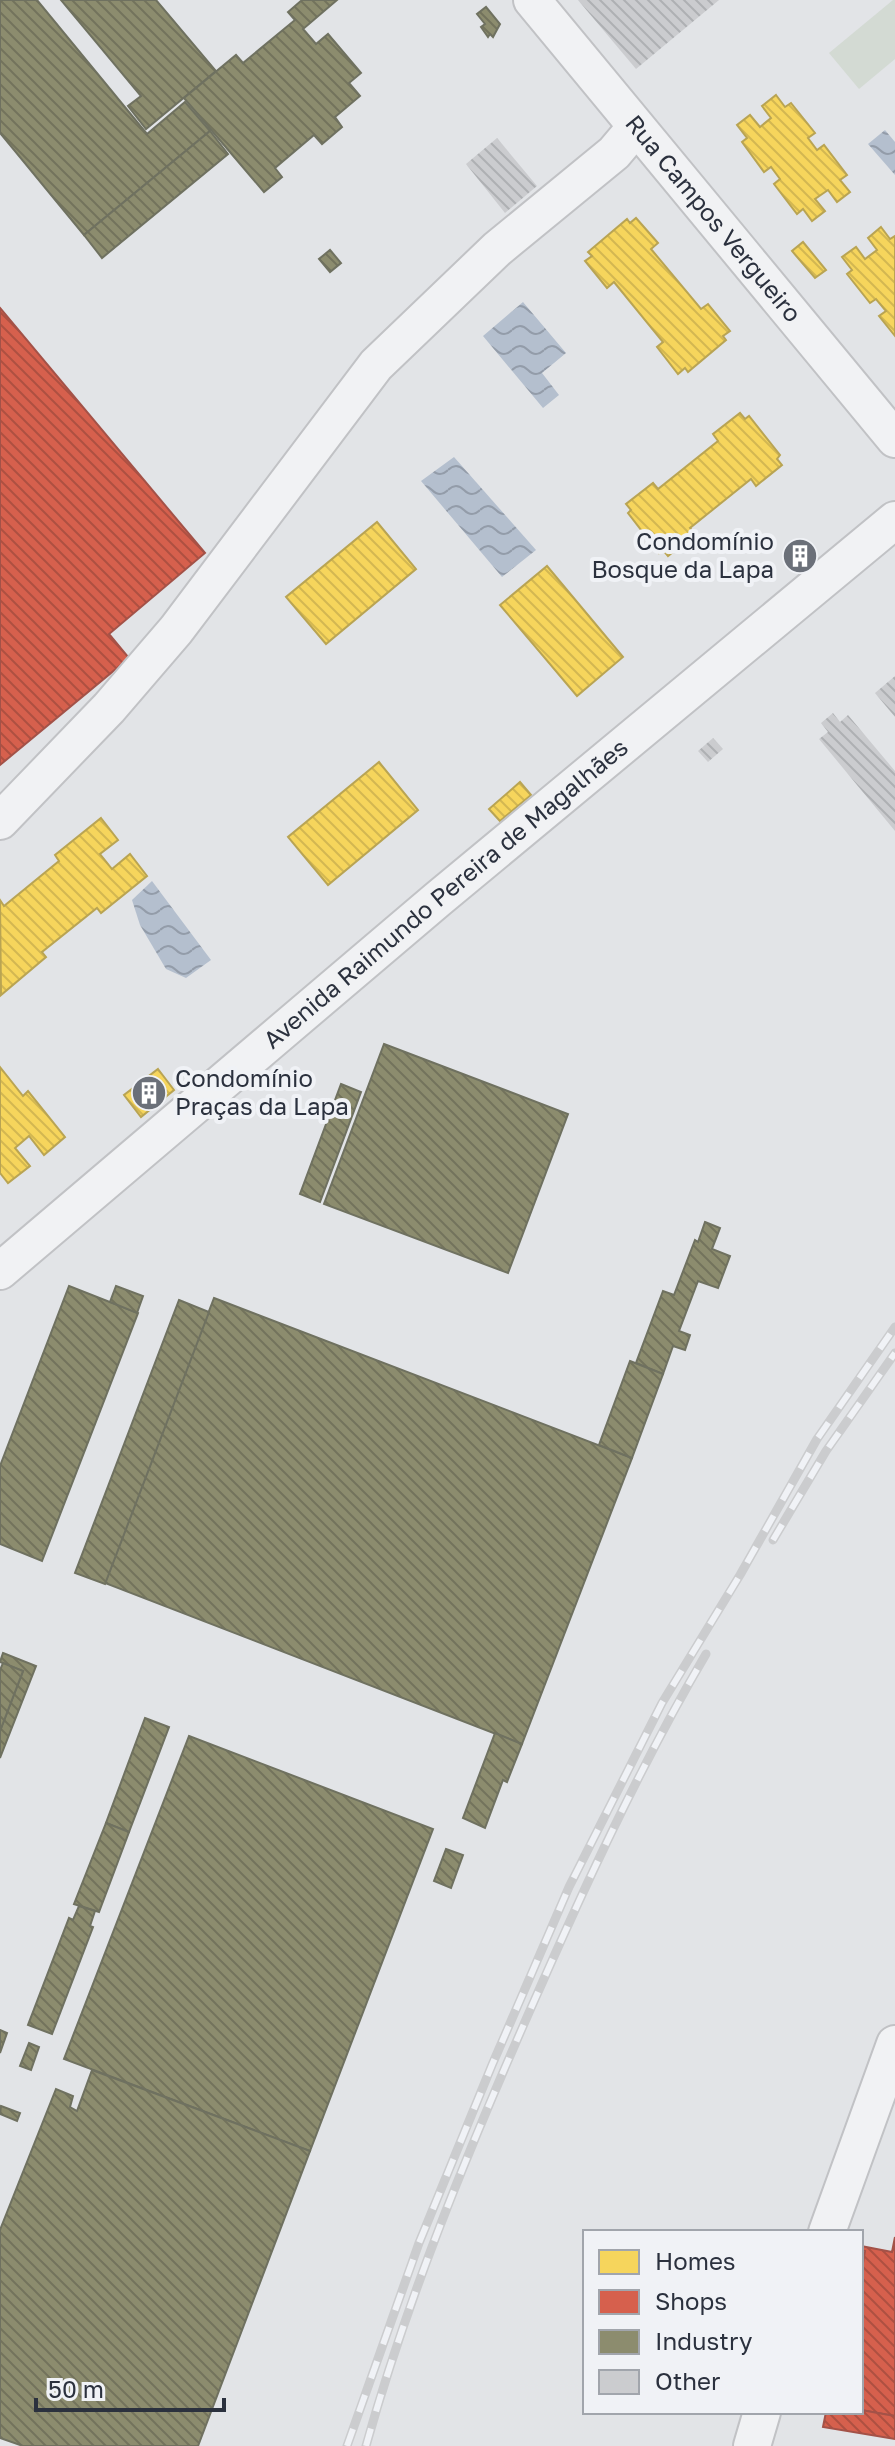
<svg xmlns="http://www.w3.org/2000/svg" width="895" height="2446" font-family="'Golos Text',sans-serif">
  <style>
    .garden { fill: #d3dad3 }
    .water { fill: url(#water-waves) }
    .homes { fill: url(#homes-back-hatch); stroke: #b9a453; stroke-width: 2 }
    .shops { fill: url(#shops-back-hatch); stroke: #a35248; stroke-width: 2 }
    .industry { fill: url(#industry-back-hatch); stroke: #6f7160; stroke-width: 2 }
    .building { fill: url(#building-back-hatch) }
    .lines { fill: none; stroke-linecap: round; stroke-linejoin: round }
    .minor-casing { stroke: #c1c2c5; stroke-width: 40 }
    .minor { stroke: #f1f2f4; stroke-width: 36 }
    .rail-casing { stroke: #cbccce; stroke-width: 9 }
    .rail { stroke: #f0f2f6; stroke-width: 6; stroke-dasharray: 18; stroke-linecap: butt }
    .labels { text-anchor: middle; stroke-width: 8; stroke-linejoin: round; paint-order: stroke }
    .street-label { font-size: 24px; fill: #2b313e; stroke: #f0f2f6 }
    .poi-label { font-size: 24px; fill: #2b313e; stroke: #f0f2f6; text-anchor: end }
  </style>
  <defs>
    <pattern id="water-waves" width="16" height="10" patternUnits="userSpaceOnUse" patternTransform="scale(2)"><rect width="16" height="10" fill="#b4bfce"/><path d="M0 5q4-4 8 0t8 0" fill="none" stroke="#939ca9"/></pattern>
    <pattern id="homes-back-hatch" width="6" height="6" patternUnits="userSpaceOnUse" patternTransform="scale(2)"><rect width="6" height="6" fill="#f6d55c"/><path d="M-1 5l2 2M0 0l6 6M5-1l2 2" fill="none" stroke="#d3b751"/></pattern>
    <pattern id="shops-back-hatch" width="6" height="6" patternUnits="userSpaceOnUse" patternTransform="scale(2)"><rect width="6" height="6" fill="#d6604d"/><path d="M-1 5l2 2M0 0l6 6M5-1l2 2" fill="none" stroke="#ae5041"/></pattern>
    <pattern id="industry-back-hatch" width="6" height="6" patternUnits="userSpaceOnUse" patternTransform="scale(2)"><rect width="6" height="6" fill="#8c8c6e"/><path d="M-1 5l2 2M0 0l6 6M5-1l2 2" fill="none" stroke="#73735c"/></pattern>
    <pattern id="building-back-hatch" width="6" height="6" patternUnits="userSpaceOnUse" patternTransform="scale(2)"><rect width="6" height="6" fill="#cbcccf"/><path d="M-1 5l2 2M0 0l6 6M5-1l2 2" fill="none" stroke="#aeb0b3"/></pattern>
  </defs>
  <rect width="100%" height="100%" fill="#e2e4e7"/>
  <!-- garden -->
  <polygon class="garden" points="893,0 895,0 895,59 859,89 829,53"/>
  <!-- water -->
  <g class="water">
    <polygon points="885,130 895,142 895,175 868,144"/>
    <polygon points="523,302 566,353 542,373 559,395 543,408 483,336"/>
    <polygon points="454,457 536,550 502,577 421,481"/>
    <polygon points="152,881 211,960 186,978 166,969 140,925 132,900"/>
  </g>
  <!-- homes -->
  <g class="homes">
    <polygon points="776,95 785,107 791,103 815,133 808,138 817,150 824,145 847,175 840,180 850,192 837,202 828,190 815,199 825,211 812,221 803,209 797,214 774,184 780,179 771,167 764,172 742,142 747,138 737,125 750,115 760,127 771,118 762,106"/>
    <polygon points="636,218 658,243 651,249 701,309 708,304 730,331 723,336 726,340 688,372 685,368 678,374 657,347 663,342 614,282 607,288 585,261 592,256 588,252 627,219 630,223"/>
    <polygon points="881,227 890,239 895,236 895,336 879,316 886,311 876,299 870,303 847,274 852,270 842,257 856,247 865,259 877,250 868,238"/>
    <polygon points="803,242 826,270 815,278 792,251"/>
    <polygon points="740,413 745,419 749,416 780,455 777,459 782,465 756,486 751,479 690,528 695,534 668,556 663,550 659,553 628,513 631,510 626,504 653,483 658,489 718,441 713,434"/>
    <polygon points="377,522 416,569 326,644 286,597"/>
    <polygon points="802,544 812,556 797,568 787,556"/>
    <polygon points="547,566 623,657 577,696 500,605"/>
    <polygon points="379,762 418,810 328,885 288,837"/>
    <polygon points="520,782 531,795 500,821 489,809"/>
    <polygon points="101,818 118,840 100,854 112,869 130,854 147,876 101,913 97,908 42,952 46,957 1,995 0,900 4,906 59,861 55,855"/>
    <polygon points="0,1067 23,1096 28,1091 65,1137 44,1155 29,1136 15,1148 30,1166 8,1183 0,1173"/>
    <polygon points="158,1069 174,1090 141,1117 124,1095"/>
  </g>
  <!-- shops -->
  <g class="shops">
    <polygon points="0,308 205,553 109,634 129,658 0,765"/>
    <polygon points="895,2237 895,2416 861,2410 861,2275 865,2251 861,2250 861,2246 892,2252"/>
    <polygon points="861,2410 895,2416 895,2439 823,2427 826,2412 861,2412"/>
  </g>
  <!-- industry -->
  <g class="industry">
    <polygon points="0,0 37,0 147,134 185,102 210,131 84,235 0,133"/>
    <polygon points="61,0 156,0 216,71 146,129 128,106 141,96"/>
    <polygon points="302,0 337,0 303,29 316,44 328,34 361,73 349,83 360,96 335,117 342,127 322,144 314,135 275,168 282,177 264,192 184,98 236,55 243,63 295,20 288,12"/>
    <polygon points="486,7 500,24 493,37 490,34 488,37 481,27 485,24 477,14"/>
    <polygon points="210,131 228,154 102,258 84,235"/>
    <polygon points="330,250 341,263 330,272 319,259"/>
    <polygon points="384,1044 568,1114 508,1273 324,1204"/>
    <polygon points="341,1084 361,1092 320,1202 300,1194"/>
    <polygon points="705,1222 720,1228 712,1249 730,1256 718,1288 698,1281 679,1331 690,1335 685,1350 673,1346 663,1374 636,1363 663,1291 674,1295 695,1240 698,1242"/>
    <polygon points="69,1286 138,1313 42,1561 0,1544 0,1466"/>
    <polygon points="116,1286 143,1296 137,1313 110,1302"/>
    <polygon points="214,1298 632,1458 522,1744 105,1583"/>
    <polygon points="179,1300 209,1312 105,1584 75,1573"/>
    <polygon points="630,1361 663,1374 632,1458 599,1445"/>
    <polygon points="3,1653 36,1666 0,1758 0,1731 23,1671 0,1662"/>
    <polygon points="3,1663 23,1671 0,1731 0,1670"/>
    <polygon points="145,1718 169,1727 129,1832 106,1823"/>
    <polygon points="495,1733 522,1744 507,1782 503,1780 485,1828 463,1818"/>
    <polygon points="189,1736 433,1829 310,2151 64,2059"/>
    <polygon points="106,1823 129,1832 99,1912 74,1904"/>
    <polygon points="446,1849 463,1855 451,1888 434,1881"/>
    <polygon points="79,1906 95,1911 90,1926 93,1927 52,2034 28,2025 69,1918 73,1920"/>
    <polygon points="0,2030 7,2033 0,2053"/>
    <polygon points="29,2043 39,2047 31,2070 20,2066"/>
    <polygon points="92,2070 310,2151 198,2446 23,2446 0,2438 0,2230 56,2089 73,2096 70,2107 77,2111"/>
    <polygon points="1,2106 20,2113 17,2121 0,2114"/>
  </g>
  <!-- building -->
  <g class="building">
    <polygon points="578,0 719,0 636,69"/>
    <polygon points="497,138 537,186 505,213 466,164"/>
    <polygon points="895,676 895,717 875,693"/>
    <polygon points="833,713 840,722 848,715 895,771 895,831 819,739 828,732 821,723"/>
    <polygon points="713,738 723,749 708,762 698,751"/>
  </g>
  <g class="lines">
    <!-- minor casing -->
    <g class="minor-casing">
      <g id="minor">
        <path id="s1" d="M532,0L895,439"/>
        <polyline points="0,821 109,708 176,630 376,365 497,249 614,153 636,127"/>
        <path id="s2" d="M0,1271L438,899L895,520"/>
        <polyline points="827,2232 895,2044"/>
        <polyline points="752,2446 762,2412"/>
      </g>
    </g>
    <!-- minor -->
    <use href="#minor" class="minor"/>
    <!-- rail casing -->
    <g class="rail-casing">
      <g id="rail">
        <polyline points="773,1540 826,1451 895,1353"/>
        <polyline points="347,2446 419,2243 492,2065 569,1887 662,1703 740,1575 817,1439 895,1327"/>
        <path d="M366,2446C408,2296 468,2151 531,2008C584,1888 639,1768 706,1654"/>
      </g>
    </g>
    <!-- rail -->
    <use href="#rail" class="rail"/>
  </g>
  <!-- icons -->
  <defs>
    <g id="building-disc" transform="scale(1.8)"><circle r="9.5" fill="#6b7079" stroke="#f0f2f6"/><path d="M-4-6H4V6H1V3H-1V6H-4ZM-2.5-4.3h1.7v1.8h-1.7ZM.8-4.3h1.7v1.8H.8ZM-2.5-1h1.7V.8h-1.7ZM.8-1h1.7V.8H.8Z" fill="#fff"/></g>
  </defs>
  <g fill-rule="evenodd">
    <use href="#building-disc" x="800" y="556"/>
    <use href="#building-disc" x="149" y="1093"/>
  </g>
  <g class="labels">
    <!-- street labels -->
    <g class="street-label">
      <text dy="8" stroke="none"><textPath href="#s1" startOffset="284">Rua Campos Vergueiro</textPath></text>
      <text dy="8" stroke="none"><textPath href="#s2" startOffset="584">Avenida Raimundo Pereira de Magalhães</textPath></text>
    </g>
    <!-- poi labels -->
    <g class="poi-label">
      <text x="774" y="550">Condomínio<tspan x="774" dy="28">Bosque da Lapa</tspan></text>
      <text x="175" y="1087" text-anchor="start">Condomínio<tspan x="175" dy="28">Praças da Lapa</tspan></text>
    </g>
  </g>
  <!-- legend -->
  <rect x="583" y="2230" width="280" height="184" fill="#f0f2f6" stroke="#a1a5ac" stroke-width="2"/>
  <rect x="599" y="2250" width="40" height="24" fill="#f6d55c" stroke="#a1a5ac" stroke-width="2"/>
  <text x="655" y="2270" font-size="24" fill="#2b313e">Homes</text>
  <rect x="599" y="2290" width="40" height="24" fill="#d6604d" stroke="#a1a5ac" stroke-width="2"/>
  <text x="655" y="2310" font-size="24" fill="#2b313e">Shops</text>
  <rect x="599" y="2330" width="40" height="24" fill="#8c8c6e" stroke="#a1a5ac" stroke-width="2"/>
  <text x="655" y="2350" font-size="24" fill="#2b313e">Industry</text>
  <rect x="599" y="2370" width="40" height="24" fill="#cbcccf" stroke="#a1a5ac" stroke-width="2"/>
  <text x="655" y="2390" font-size="24" fill="#2b313e">Other</text>
  <!-- scale -->
  <path d="M36 2398v12h188v-12" fill="none" stroke="#2b313e" stroke-width="4"/>
  <text x="48" y="2398" font-size="24" fill="#2b313e" stroke="#f0f2f6" stroke-width="6" paint-order="stroke">50 m</text>
</svg>
